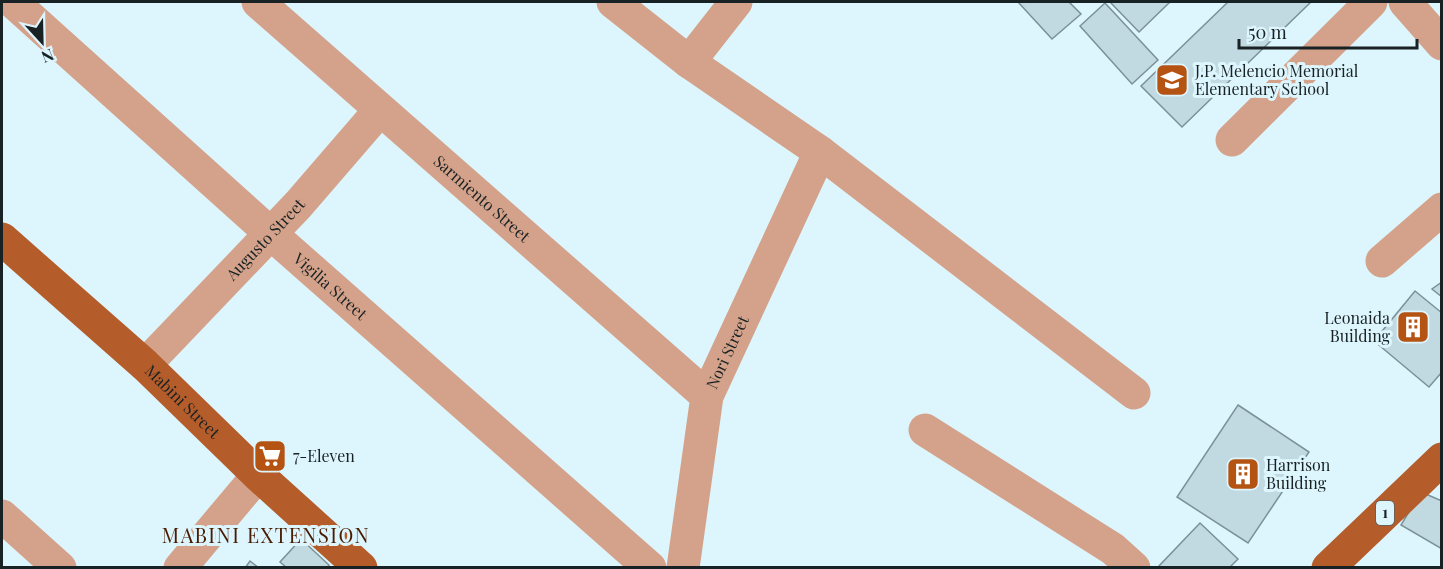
<svg xmlns="http://www.w3.org/2000/svg" width="1443" height="569" font-family="'Playfair Display',serif">
  <style>
    .building { fill: #c1d9e0; stroke: #7a9197; stroke-width: 1.5 }
    .lines { fill: none; stroke-linecap: round; stroke-linejoin: round }
    .minor { stroke: #d4a28a; stroke-width: 33 }
    .major { stroke: #b45d2b; stroke-width: 33 }
    .labels { text-anchor: middle; stroke-width: 6; stroke-linejoin: round; paint-order: stroke }
    .shield { fill: #ddf5fd; stroke: #536164; stroke-width: 1.5 }
    .shield-label { font-size: 15px; font-weight: bold; fill: #182123 }
    .poi-label { font-size: 16px; fill: #182123; stroke: #ddf5fd; text-anchor: start }
    .street-label { font-size: 16px; fill: #182123; stroke: #ddf5fd }
    .quarter-label { font-size: 20px; letter-spacing: 1.5px; fill: #491b00; stroke: #ddf5fd }
  </style>
  <rect width="100%" height="100%" fill="#ddf5fd"/>
  <!-- building -->
  <g class="building">
    <polygon points="1018,2 1069,2 1081,14 1052,39"/>
    <polygon points="1110,2 1170,2 1139,32"/>
    <polygon points="1228,2 1311,2 1182,127 1141,86"/>
    <polygon points="1105,3 1158,60 1132,84 1080,26"/>
    <polygon points="1442,282 1442,297 1432,289"/>
    <polygon points="1415,291 1442,313 1442,372 1429,387 1374,341"/>
    <polygon points="1238,405 1309,452 1248,543 1177,497"/>
    <polygon points="1421,492 1442,501 1442,549 1401,525"/>
    <polygon points="1200,523 1238,559 1229,568 1160,568 1159,566"/>
    <polygon points="301,539 329,565 327,568 287,568 280,562"/>
    <polygon points="250,561 259,568 245,568"/>
  </g>
  <g class="lines">
    <!-- minor -->
    <g class="minor">
      <path id="s1" d="M13,2L270,233L650,568"/>
      <path id="s2" d="M258,2L707,396"/>
      <polyline points="613,2 689,62 820,152 1134,393"/>
      <polyline points="1405,2 1442,44"/>
      <polyline points="689,62 736,2"/>
      <polyline points="1232,140 1371,2"/>
      <polyline points="1382,261 1442,209"/>
      <path id="s3" d="M145,365L298,205L380,110"/>
      <polyline points="925,430 1113,549 1134,568"/>
      <polyline points="2,516 60,568"/>
      <polyline points="180,568 258,475"/>
      <path id="s4" d="M683,568L707,396L820,152"/>
    </g>
    <!-- major -->
    <g class="major">
      <path id="s5" d="M2,239L145,365L258,475L361,568"/>
      <polyline points="1328,568 1442,459"/>
    </g>
  </g>
  <!-- icons -->
  <defs>
    <g id="school-square" transform="scale(1.725)"><rect x="-9" y="-9" width="18" height="18" rx="4" fill="#b45312" stroke="#ddf5fd"/><path d="M0-5L7-2L0 1L-7-2ZM-4 1L0 2.5L4 1V4Q0 6-4 4Z" fill="#fff"/></g>
    <g id="building-square" transform="scale(1.725)"><rect x="-9" y="-9" width="18" height="18" rx="4" fill="#b45312" stroke="#ddf5fd"/><path d="M-4-6H4V6H1V3H-1V6H-4ZM-2.5-4.3h1.7v1.8h-1.7ZM.8-4.3h1.7v1.8H.8ZM-2.5-1h1.7V.8h-1.7ZM.8-1h1.7V.8H.8Z" fill="#fff"/></g>
    <g id="supermarket-square" transform="scale(1.725)"><rect x="-9" y="-9" width="18" height="18" rx="4" fill="#b45312" stroke="#ddf5fd"/><path d="M-6-5.5h2.5l.6 2H6L4.5 2H-2.5L-4.4-4H-6ZM-1.5 3.2a1.3 1.3 0 1 0 .1 0ZM3 3.2a1.3 1.3 0 1 0 .1 0Z" fill="#fff"/></g>
  </defs>
  <g fill-rule="evenodd">
    <use href="#school-square" x="1172" y="80"/>
    <use href="#building-square" x="1413" y="327"/>
    <use href="#supermarket-square" x="270" y="456"/>
    <use href="#building-square" x="1243" y="474"/>
  </g>
  <g class="labels">
    <!-- shield labels -->
    <rect class="shield" x="1376" y="501" width="18" height="24" rx="4.5"/>
    <g class="shield-label">
      <text x="1385" y="518">1</text>
    </g>
    <!-- poi labels -->
    <g class="poi-label">
      <text x="1195" y="77">J.P. Melencio Memorial<tspan x="1195" dy="18">Elementary School</tspan></text>
      <text x="1390" y="324" text-anchor="end">Leonaida<tspan x="1390" dy="18">Building</tspan></text>
      <text x="293" y="462">7-Eleven</text>
      <text x="1266" y="471">Harrison<tspan x="1266" dy="18">Building</tspan></text>
    </g>
    <!-- street labels -->
    <g class="street-label">
      <text dy="6" stroke="none"><textPath href="#s2" startOffset="298">Sarmiento Street</textPath></text>
      <text dy="6" stroke="none"><textPath href="#s3" startOffset="174">Augusto Street</textPath></text>
      <text dy="6" stroke="none"><textPath href="#s1" startOffset="426">Vigilia Street</textPath></text>
      <text dy="6" stroke="none"><textPath href="#s4" startOffset="222">Nori Street</textPath></text>
      <text dy="6" stroke="none"><textPath href="#s5" startOffset="243">Mabini Street</textPath></text>
    </g>
    <!-- quarter labels -->
    <g class="quarter-label">
      <text x="266" y="543">MABINI EXTENSION</text>
    </g>
  </g>
  <!-- border -->
  <rect width="1443" height="569" fill="none" stroke="#182123" stroke-width="6"/>
  <!-- north arrow -->
  <g transform="translate(42 42) rotate(158)" stroke="#ddf5fd" stroke-width="4.5" paint-order="stroke">
  <path d="M0-4.5L10 22L0 15L-10 22Z" fill="#182123"/>
  <text y="-9" font-size="16" font-weight="bold" text-anchor="middle" fill="#182123">N</text>
  </g>
  <!-- scale -->
  <path d="M1239 39v9h178v-9" fill="none" stroke="#182123" stroke-width="3"/>
  <text x="1248" y="39" font-size="18" fill="#182123" stroke="#ddf5fd" stroke-width="4.5" paint-order="stroke">50 m</text>
</svg>
